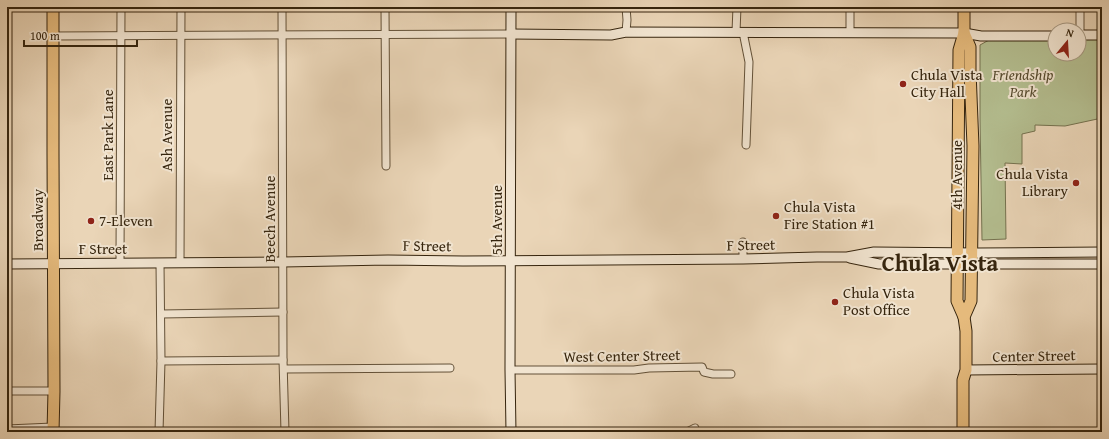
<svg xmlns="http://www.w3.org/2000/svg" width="1109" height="439" font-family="'Gentium Book Plus',serif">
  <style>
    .green { fill: #b4be90; stroke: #75724f }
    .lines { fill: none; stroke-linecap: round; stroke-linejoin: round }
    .street-casing { stroke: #635138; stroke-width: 9 }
    .secondary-casing { stroke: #36250e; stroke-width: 11 }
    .primary-casing { stroke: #36250e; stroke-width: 13 }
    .street { stroke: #f1e4d0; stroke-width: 7 }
    .secondary { stroke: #f1e4d0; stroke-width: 9 }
    .primary { stroke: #e5ba7c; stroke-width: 11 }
    .poi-dot { fill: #8f2418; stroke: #f1e4d0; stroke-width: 1.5 }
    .labels { text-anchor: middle; stroke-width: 4; stroke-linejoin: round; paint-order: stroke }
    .poi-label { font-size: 15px; fill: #36250e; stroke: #f1e4d0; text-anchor: start }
    .park-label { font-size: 15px; font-style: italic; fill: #564b2e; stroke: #f1e4d0 }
    .street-label { font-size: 15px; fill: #36250e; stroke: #f1e4d0 }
    .town-label { font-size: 23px; font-weight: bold; fill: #36250e; stroke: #f1e4d0 }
  </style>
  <rect width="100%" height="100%" fill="#ead5b7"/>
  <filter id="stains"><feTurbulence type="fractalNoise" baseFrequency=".005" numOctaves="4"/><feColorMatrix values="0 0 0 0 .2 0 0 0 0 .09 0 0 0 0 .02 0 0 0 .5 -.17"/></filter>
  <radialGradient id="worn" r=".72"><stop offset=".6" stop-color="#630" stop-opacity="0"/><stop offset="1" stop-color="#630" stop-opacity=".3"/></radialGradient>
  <!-- green -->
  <polygon class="green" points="1102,39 1102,118 1065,126 1035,125 1035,131 1022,134 1022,164 1005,163 1006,239 982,240 980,119 980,45 989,40 1055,40 1055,54 1079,54 1079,40"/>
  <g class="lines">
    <!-- street casing -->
    <g class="street-casing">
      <g id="street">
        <polyline points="282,7 283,360 285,432"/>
        <polyline points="385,7 386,166"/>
        <polyline points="626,7 627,20 626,32"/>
        <polyline points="850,7 850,32"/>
        <polyline points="736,32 737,7"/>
        <polyline points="743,32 749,62 746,145"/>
        <polyline points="1080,35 1080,7"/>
        <polyline points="53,36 511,34"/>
        <polyline points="743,259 743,242"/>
        <polyline points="120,263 121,7"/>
        <polyline points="180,263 181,7"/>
        <polyline points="161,314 283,312"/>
        <polyline points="161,361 283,360"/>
        <polyline points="284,369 450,368"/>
        <polyline points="510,370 634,370 649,368 702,367 704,372 713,374 731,374"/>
        <polyline points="7,391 54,391"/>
        <polyline points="7,429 53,427"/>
        <polyline points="159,432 161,361 160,263"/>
        <polyline points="687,432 695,428"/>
      </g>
    </g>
    <!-- secondary casing -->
    <g class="secondary-casing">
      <g id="secondary">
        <polyline points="511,7 510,370 511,432"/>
        <polyline points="511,34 611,35 626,32 964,33 981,36 1055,36"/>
        <polyline points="1079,35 1102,35"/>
        <polyline points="850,258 879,264 1102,264"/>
        <polyline points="7,264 283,262 388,260 463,261 743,259 817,257 847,257 874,252 978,253 1102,252"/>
        <polyline points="966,370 1102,369"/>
      </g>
    </g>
    <!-- primary casing -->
    <g class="primary-casing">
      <g id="primary">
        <polyline points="53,7 53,153 54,391 53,432"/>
        <polyline points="964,317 971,301 973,146 970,71 970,47 964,33"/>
        <polyline points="963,432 963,380 966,370 966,331 964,317 957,301 959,50 964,33 964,7"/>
      </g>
    </g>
    <!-- street -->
    <use href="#street" class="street"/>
    <!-- secondary -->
    <use href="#secondary" class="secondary"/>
    <!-- primary -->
    <use href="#primary" class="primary"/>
  </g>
  <!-- markers -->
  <g class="poi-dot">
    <circle cx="903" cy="84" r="4"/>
    <circle cx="1076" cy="183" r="4"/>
    <circle cx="776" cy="216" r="4"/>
    <circle cx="91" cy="221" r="4"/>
    <circle cx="835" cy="302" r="4"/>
  </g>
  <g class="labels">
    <!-- poi labels -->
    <g class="poi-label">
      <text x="911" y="80">Chula Vista<tspan x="911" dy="17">City Hall</tspan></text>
      <text x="1068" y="179" text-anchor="end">Chula Vista<tspan x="1068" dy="17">Library</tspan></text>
      <text x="784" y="212">Chula Vista<tspan x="784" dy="17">Fire Station #1</tspan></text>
      <text x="99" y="226">7-Eleven</text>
      <text x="843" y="298">Chula Vista<tspan x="843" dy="17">Post Office</tspan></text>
    </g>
    <!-- park labels -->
    <g class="park-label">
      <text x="1023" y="80">Friendship<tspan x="1023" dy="17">Park</tspan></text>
    </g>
    <!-- street labels -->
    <g class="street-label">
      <text transform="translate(108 135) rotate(-90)" y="5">East Park Lane</text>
      <text transform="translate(167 135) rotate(-90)" y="5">Ash Avenue</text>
      <text transform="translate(957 175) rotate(-90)" y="5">4th Avenue</text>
      <text transform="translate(270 219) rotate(-90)" y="5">Beech Avenue</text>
      <text transform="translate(38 220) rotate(-90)" y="5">Broadway</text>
      <text transform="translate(497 220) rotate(-90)" y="5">5th Avenue</text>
      <text transform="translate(751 245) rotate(-1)" y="5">F Street</text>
      <text transform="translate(427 246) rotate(1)" y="5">F Street</text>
      <text x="103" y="254">F Street</text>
      <text transform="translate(622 356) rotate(-1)" y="5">West Center Street</text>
      <text transform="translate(1034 356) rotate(-1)" y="5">Center Street</text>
    </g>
    <!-- town labels -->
    <g class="town-label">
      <text x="940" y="271">Chula Vista</text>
    </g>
  </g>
  <!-- margin -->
  <rect width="1109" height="439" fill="none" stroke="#ead5b7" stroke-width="24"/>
  <rect x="8" y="8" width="1093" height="423" fill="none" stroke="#36250e" stroke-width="2"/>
  <rect x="12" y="12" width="1085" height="415" fill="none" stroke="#36250e"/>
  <!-- north arrow -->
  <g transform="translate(1067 42) rotate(18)"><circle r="19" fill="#f1e4d0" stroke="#a69882"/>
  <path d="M0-3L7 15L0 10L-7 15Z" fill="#8f2418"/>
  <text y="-6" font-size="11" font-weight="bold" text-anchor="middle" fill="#36250e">N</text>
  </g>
  <!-- scale -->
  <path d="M24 40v6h113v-6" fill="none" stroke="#36250e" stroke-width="2"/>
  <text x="30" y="40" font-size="12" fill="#36250e" stroke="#f1e4d0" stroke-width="3" paint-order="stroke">100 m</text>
  <rect width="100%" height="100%" filter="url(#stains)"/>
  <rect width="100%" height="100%" fill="url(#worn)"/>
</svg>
